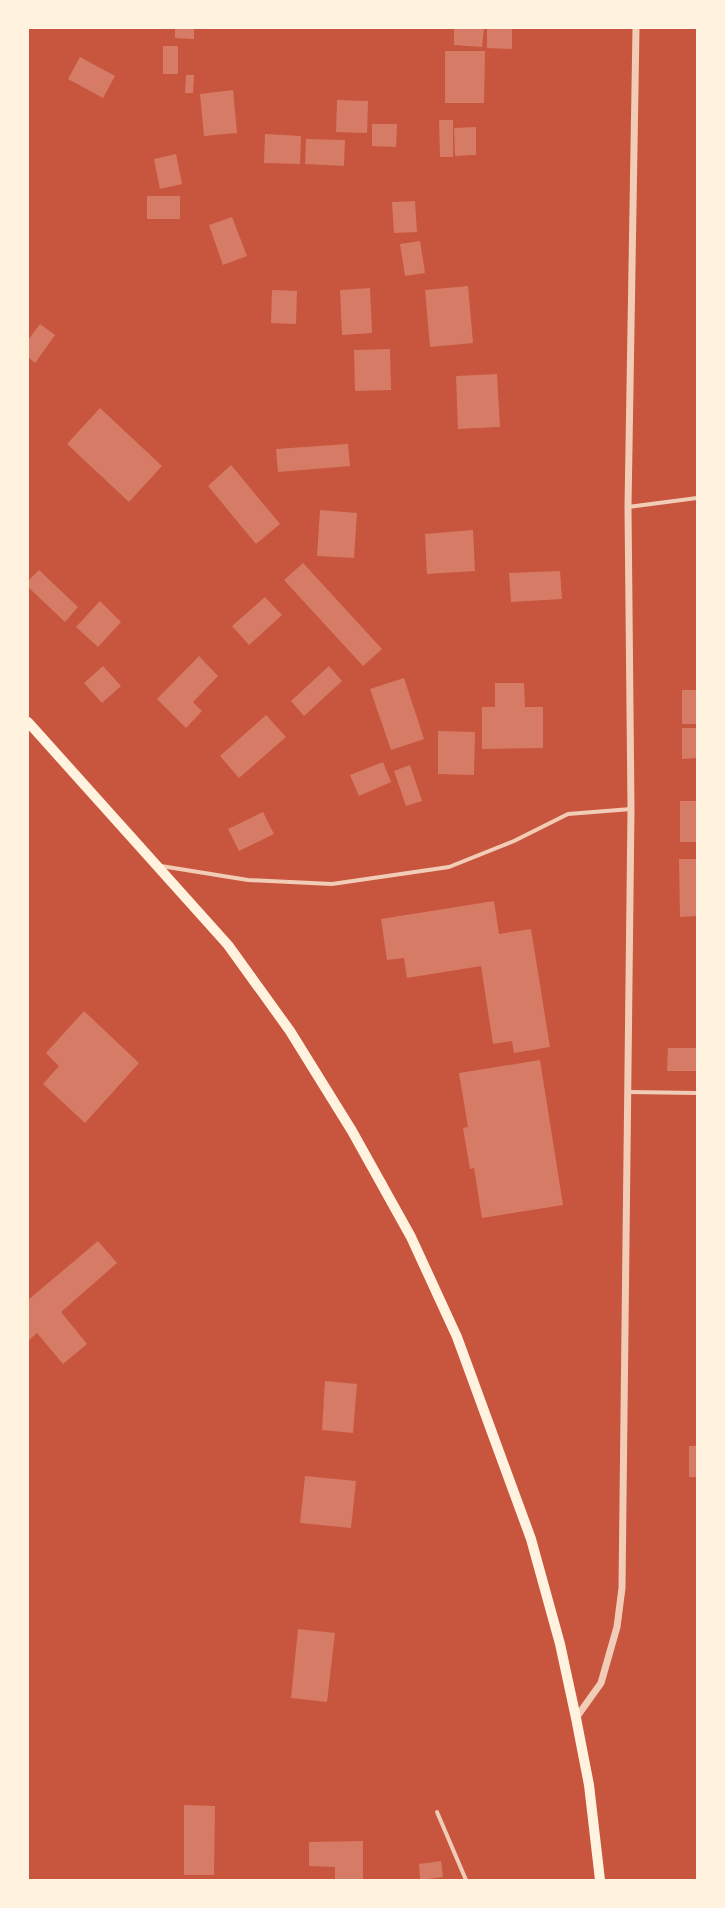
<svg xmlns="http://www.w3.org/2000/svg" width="725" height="1908" font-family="'IBM Plex Sans',sans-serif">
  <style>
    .building { fill: #d67c66 }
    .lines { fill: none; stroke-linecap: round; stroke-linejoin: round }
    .minor { stroke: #f1ccb7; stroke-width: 4 }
    .tertiary { stroke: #f1ccb7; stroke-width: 7 }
    .primary { stroke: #fff3e0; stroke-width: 10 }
  </style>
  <rect width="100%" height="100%" fill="#c8553d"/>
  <!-- building -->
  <g class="building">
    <polygon points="175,28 194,28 194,39 175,38"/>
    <polygon points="454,28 484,28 482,47 454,45"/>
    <polygon points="487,28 512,28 512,49 487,48"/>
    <rect x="163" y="46" width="15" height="28"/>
    <polygon points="445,51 485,51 484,103 445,103"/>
    <polygon points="80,57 115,76 103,98 68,79"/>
    <polygon points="186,75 194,75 193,93 185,93"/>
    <polygon points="233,90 237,133 204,136 200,94"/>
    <polygon points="337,100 368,101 367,133 336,132"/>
    <polygon points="439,120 453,120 453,157 440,157"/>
    <polygon points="372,124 397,124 396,147 372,146"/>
    <polygon points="476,127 476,155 455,156 454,128"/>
    <polygon points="265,134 301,136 300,164 264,163"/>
    <polygon points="306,139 345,140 344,166 305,164"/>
    <polygon points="176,154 182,184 160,189 154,159"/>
    <rect x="147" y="196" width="33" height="23"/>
    <polygon points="415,201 417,232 394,233 392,202"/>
    <polygon points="232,217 247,256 223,265 209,225"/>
    <polygon points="420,241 425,273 405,276 400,244"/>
    <polygon points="468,286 473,343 430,347 425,290"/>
    <polygon points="370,288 372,333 342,335 340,290"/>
    <polygon points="272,290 297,291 296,324 271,323"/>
    <polygon points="40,324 55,335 35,363 28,357 28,340"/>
    <polygon points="390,349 391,390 355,391 354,350"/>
    <polygon points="497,374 500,427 458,429 456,376"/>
    <polygon points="100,408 162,466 129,502 67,444"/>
    <polygon points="348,444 350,466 278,472 276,449"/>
    <polygon points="231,465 280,524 256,544 208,486"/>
    <polygon points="320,510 357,513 354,558 317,556"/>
    <polygon points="473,530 475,571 427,574 425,534"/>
    <polygon points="303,563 382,649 363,666 284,580"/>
    <polygon points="39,570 78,607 65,622 28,587 28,581"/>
    <polygon points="560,571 562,599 511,602 509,573"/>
    <polygon points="265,597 282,615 249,645 232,626"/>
    <polygon points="100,601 121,622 98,647 76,627"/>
    <polygon points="199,656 218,676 193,702 202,711 186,728 157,699"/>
    <polygon points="103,666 121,686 102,703 84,683"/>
    <polygon points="329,666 342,681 304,716 291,701"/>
    <polygon points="404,678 424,739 391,750 370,689"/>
    <polygon points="495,683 524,683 525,707 543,707 543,748 482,749 482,707 495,707"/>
    <rect x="682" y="690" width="15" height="34"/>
    <polygon points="266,715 286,737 239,778 220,756"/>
    <polygon points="682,728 697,728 697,758 682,759"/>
    <polygon points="438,731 475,732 474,775 438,774"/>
    <polygon points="383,762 391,782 359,796 350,775"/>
    <polygon points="410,765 422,801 406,806 394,771"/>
    <rect x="680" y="801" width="17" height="41"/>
    <polygon points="263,812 274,834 239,851 228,829"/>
    <polygon points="679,859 697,859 697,916 680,917"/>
    <polygon points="494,901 499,934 531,929 550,1047 514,1053 512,1041 493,1044 481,966 407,978 404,958 387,960 381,919"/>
    <polygon points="84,1011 139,1063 85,1123 43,1084 59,1066 46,1053"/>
    <polygon points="668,1048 697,1048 697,1071 667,1071"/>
    <polygon points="540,1060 563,1205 482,1218 474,1168 470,1169 463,1128 468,1127 459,1073"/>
    <polygon points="98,1241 117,1263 61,1312 87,1344 63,1364 37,1333 28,1341 28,1300"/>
    <polygon points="325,1381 357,1384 353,1433 322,1430"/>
    <rect x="689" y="1446" width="8" height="31"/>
    <polygon points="305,1476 356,1481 351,1528 300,1523"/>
    <polygon points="298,1629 335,1633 327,1702 291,1698"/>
    <polygon points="184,1805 215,1806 214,1875 184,1875"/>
    <polygon points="363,1841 363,1880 335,1880 335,1867 309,1866 309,1842"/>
    <polygon points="441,1861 443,1877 420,1880 419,1864"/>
  </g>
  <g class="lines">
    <!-- minor -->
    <g class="minor">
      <polyline points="628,507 697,498"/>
      <polyline points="161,866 248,880 332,884 449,867 514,841 568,814 631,809"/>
      <polyline points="629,1092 697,1093"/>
      <polyline points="437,1812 466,1880"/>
    </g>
    <!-- tertiary -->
    <polyline class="tertiary" points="576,1718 601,1683 617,1627 622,1588 631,809 628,507 636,28"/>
    <!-- primary -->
    <polyline class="primary" points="28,722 228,945 290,1031 352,1131 411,1237 457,1337 531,1539 560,1644 576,1718 589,1785 600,1880"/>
  </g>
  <!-- border -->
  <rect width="725" height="1908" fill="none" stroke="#fff3e0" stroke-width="58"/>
</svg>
